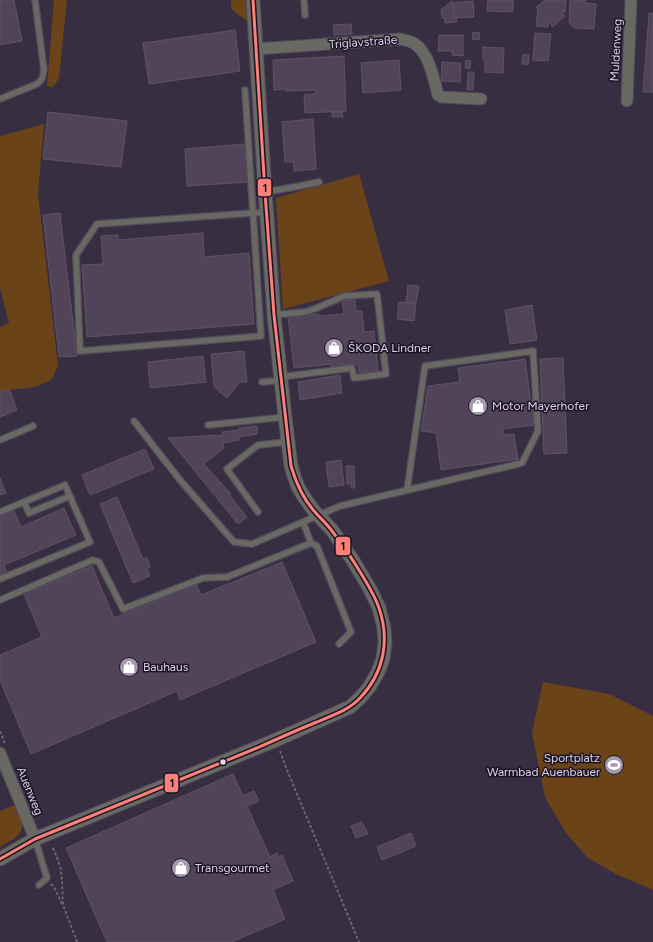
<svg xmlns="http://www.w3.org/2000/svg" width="653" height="942" font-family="Figtree,sans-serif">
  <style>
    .green { fill: #6b4318 }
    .building { fill: #524458; stroke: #5e5363 }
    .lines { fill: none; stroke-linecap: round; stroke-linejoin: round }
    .service-casing { stroke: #524a5b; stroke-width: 8 }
    .minor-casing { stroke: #524a5b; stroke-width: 13 }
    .tertiary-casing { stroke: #524a5b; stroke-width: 15 }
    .path { stroke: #6a676b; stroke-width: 2; stroke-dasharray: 3 2; stroke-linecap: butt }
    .service { stroke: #676962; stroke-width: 5.5 }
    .minor { stroke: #676962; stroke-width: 11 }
    .tertiary { stroke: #676962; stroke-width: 13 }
    .bus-1-casing { stroke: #1b1323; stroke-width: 6 }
    .bus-1 { stroke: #fc807a; stroke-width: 3 }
    .bus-dot { fill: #ddd3ea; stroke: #1b1323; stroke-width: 1.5 }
    .labels { text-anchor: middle; stroke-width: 3; stroke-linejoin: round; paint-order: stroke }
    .street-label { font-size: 12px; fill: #ddd3ea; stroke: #1b1323 }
    .poi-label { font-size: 12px; fill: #ddd3ea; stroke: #1b1323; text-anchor: start }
    .line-badge { stroke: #1b1323; stroke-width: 1.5 }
    .pale-badge-label { font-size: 11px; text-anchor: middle; font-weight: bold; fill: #111 }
  </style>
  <rect width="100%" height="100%" fill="#382e42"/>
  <!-- green -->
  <g class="green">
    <polygon points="54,0 67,0 59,78 53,87 47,86"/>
    <polygon points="231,0 246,0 247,21 231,9"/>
    <polygon points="44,124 38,193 58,366 51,380 35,387 0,391 0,327 9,323 0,288 0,136"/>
    <polygon points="359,174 389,281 283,309 276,198"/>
    <polygon points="543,682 609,694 653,716 653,890 616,874 588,858 566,833 545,797 532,733"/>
    <path d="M17,804C26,831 25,833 0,847V811Z"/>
  </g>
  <!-- building -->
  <g class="building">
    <polygon points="0,0 14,0 22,41 0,45"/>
    <polygon points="488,0 513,0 513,12 487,11"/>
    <polygon points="545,0 566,0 565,12 561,12 565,16 553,27 549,22 548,27 536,26 538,9 536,7"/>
    <polygon points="570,0 586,0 586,3 596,4 594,29 574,28 569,22"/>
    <polygon points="452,1 453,3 454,18 456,18 457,22 445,23 445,18 442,18 441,10"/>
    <polygon points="473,1 474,17 454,18 453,3"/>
    <polygon points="649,13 653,13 653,92 643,92"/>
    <polygon points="351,24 352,34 334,35 333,25"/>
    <polygon points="235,30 240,71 149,84 143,43"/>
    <polygon points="473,32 480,33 479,40 472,39"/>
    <polygon points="535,33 551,34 548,61 533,60"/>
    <polygon points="439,35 463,35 463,56 452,55 452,51 438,51"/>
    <polygon points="483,47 504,48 503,73 485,72 485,61 483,60"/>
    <polygon points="523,55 529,55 528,65 522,64"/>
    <polygon points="344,56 346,111 305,113 304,95 316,94 315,90 286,91 286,89 274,90 273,60"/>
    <polygon points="399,60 401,90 363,93 361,63"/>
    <polygon points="466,60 471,61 470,69 465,68"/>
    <polygon points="442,62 461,63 460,82 441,81"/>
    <polygon points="468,72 474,72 473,90 467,90"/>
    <polygon points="48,112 127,121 121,167 43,159"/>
    <polygon points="332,112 342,112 343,117 332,117"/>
    <polygon points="313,119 316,169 294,171 293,162 285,162 282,122"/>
    <polygon points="245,144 248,182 187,186 185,149"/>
    <polygon points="60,213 77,356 59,357 43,215"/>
    <polygon points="203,233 204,257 249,253 254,324 87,337 82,265 103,264 101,236 118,235 118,240"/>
    <polygon points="408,285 419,286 416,303 406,302"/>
    <polygon points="355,299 356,311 362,311 364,332 374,331 378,371 359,373 358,364 332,367 331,364 294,368 288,317 318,314 319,316 344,314 342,301"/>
    <polygon points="399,302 416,304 414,321 397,319"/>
    <polygon points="532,305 537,340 510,344 505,310"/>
    <polygon points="244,351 247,382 240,382 227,398 214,387 211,354"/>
    <polygon points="203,356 206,382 150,388 148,362"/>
    <polygon points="563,358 567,453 544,454 540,359"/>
    <polygon points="525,359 534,425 503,429 504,435 514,434 518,459 441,470 436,433 421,431 428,386 460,382 458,368"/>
    <polygon points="340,375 342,393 300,400 298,382"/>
    <polygon points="10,390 17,410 0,417 0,392"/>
    <polygon points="257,426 257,434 239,437 239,440 223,443 224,448 204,464 231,494 229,495 247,517 238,524 168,438 222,435 222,432 239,430 239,428"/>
    <polygon points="145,449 154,469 90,495 82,475"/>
    <polygon points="341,460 344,485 329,487 326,462"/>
    <polygon points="346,466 354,466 355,488 351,488 351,483 347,484"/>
    <polygon points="0,478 6,493 0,495"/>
    <polygon points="117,497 143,559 147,558 150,567 147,568 150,576 133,583 100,504"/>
    <polygon points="64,508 76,535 4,565 7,573 0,575 0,517 14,511 21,527"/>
    <polygon points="282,562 316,642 180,700 177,691 31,754 0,680 0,655 42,637 24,594 92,566 114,618 196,584 201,595"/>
    <polygon points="233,774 243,796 254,791 259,801 247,806 270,857 277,853 279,857 282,855 293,881 273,890 285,919 232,942 107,942 66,848"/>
    <polygon points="362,822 368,834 356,838 351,826"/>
    <polygon points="411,833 416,846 382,860 377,847"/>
  </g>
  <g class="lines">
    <!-- service casing -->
    <g class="service-casing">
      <g id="service">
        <polyline points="304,0 305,15"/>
        <polyline points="245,90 261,336 80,351 76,255 97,224 253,213 266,212"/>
        <polyline points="0,99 37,84 42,79 44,70 35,0"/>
        <polyline points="265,192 300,186 319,182"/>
        <polyline points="262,382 274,381 280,377 352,368 354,378 386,374 377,294 344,296 317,308 305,312 274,315"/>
        <polyline points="134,421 180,480 234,542 252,544 340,506 522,463 538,431 533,351 425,366 407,490"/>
        <polyline points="208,425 285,417"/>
        <polyline points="0,440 33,426"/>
        <polyline points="24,502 29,513 70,496"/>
        <polyline points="0,512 65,485 90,542 0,579"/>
        <polyline points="258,512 227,469 258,445 287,442"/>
        <polyline points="311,543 317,546 351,632 339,644"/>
        <polyline points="0,600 93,560 99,562 123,609 203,578 227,577 311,543 303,522"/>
        <polyline points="35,839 47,878 39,885"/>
      </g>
    </g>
    <!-- minor casing -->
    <g class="minor-casing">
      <g id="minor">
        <path d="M256,49L400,39C405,40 411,41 415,44C429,53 434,80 438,95L441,97L481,99"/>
        <polyline points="627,101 631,0"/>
        <polyline points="0,753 35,839"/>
      </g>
    </g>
    <!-- tertiary casing -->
    <g class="tertiary-casing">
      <polyline id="tertiary" points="0,859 35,839 276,740 350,707 361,697 370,686 378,672 383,659 385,642 384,628 379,608 370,589 352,559 332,530 314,511 304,497 298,487 294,476 291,466 285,417 274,315 265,192 253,0"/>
    </g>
    <!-- path -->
    <g class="path">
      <polyline points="0,731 5,744"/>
      <polyline points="280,751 287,770 359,942"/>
      <polyline points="53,848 58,860 61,870 62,881 63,905 77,942"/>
      <polyline points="51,884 54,887 62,904"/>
    </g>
    <!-- service -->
    <use href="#service" class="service"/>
    <!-- minor -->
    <use href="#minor" class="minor"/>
    <!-- tertiary -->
    <use href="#tertiary" class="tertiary"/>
    <!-- bus-1 casing -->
    <g class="bus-1-casing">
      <path id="bus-1" d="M0,859L35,839C109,809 183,778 257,748C277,739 297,730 317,722C333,715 349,710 360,698C384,673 390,640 379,608C375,596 368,585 362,575C353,560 343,545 332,531C327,524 321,519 315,512C303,499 296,483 291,466L274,315L265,192L253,0"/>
    </g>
    <!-- bus-1 -->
    <use href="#bus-1" class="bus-1"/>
  </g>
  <!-- icons -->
  <defs>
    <g id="shop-disc" transform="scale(1)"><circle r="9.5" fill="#a399af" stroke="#1b1323"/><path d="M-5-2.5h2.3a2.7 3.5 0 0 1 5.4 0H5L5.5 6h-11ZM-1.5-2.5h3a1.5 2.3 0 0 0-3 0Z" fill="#fff"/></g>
    <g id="stadium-disc" transform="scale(1)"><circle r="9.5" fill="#a399af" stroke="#1b1323"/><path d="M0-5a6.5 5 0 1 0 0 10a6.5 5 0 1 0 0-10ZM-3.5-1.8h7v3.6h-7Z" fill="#fff"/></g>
  </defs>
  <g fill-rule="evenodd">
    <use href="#shop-disc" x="334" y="348"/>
    <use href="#shop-disc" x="478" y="406"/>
    <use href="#shop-disc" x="129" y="667"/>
    <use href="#stadium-disc" x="614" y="765"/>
    <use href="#shop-disc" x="181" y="868"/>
  </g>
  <!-- markers -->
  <circle class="bus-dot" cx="223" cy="762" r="3.5"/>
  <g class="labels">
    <!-- street labels -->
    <g class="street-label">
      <text transform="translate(363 42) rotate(-4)" y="4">Triglavstraße</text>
      <text transform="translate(616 50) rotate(-87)" y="4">Muldenweg</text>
      <text transform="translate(30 791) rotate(68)" y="4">Auenweg</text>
    </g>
    <!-- poi labels -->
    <g class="poi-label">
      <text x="348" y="352">ŠKODA Lindner</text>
      <text x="492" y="410">Motor Mayerhofer</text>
      <text x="143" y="671">Bauhaus</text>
      <text x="600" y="762" text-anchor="end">Sportplatz<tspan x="600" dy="14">Warmbad Auenbauer</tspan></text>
      <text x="195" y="872">Transgourmet</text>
    </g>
  </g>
  <g class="line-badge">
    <rect x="257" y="178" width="15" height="19" rx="4" fill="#fc807a"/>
    <rect x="335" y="536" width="16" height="20" rx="4" fill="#fc807a"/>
    <rect x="164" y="773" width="15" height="20" rx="4" fill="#fc807a"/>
  </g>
  <g class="pale-badge-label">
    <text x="265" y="192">1</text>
    <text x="343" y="550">1</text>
    <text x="172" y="787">1</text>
  </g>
</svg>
